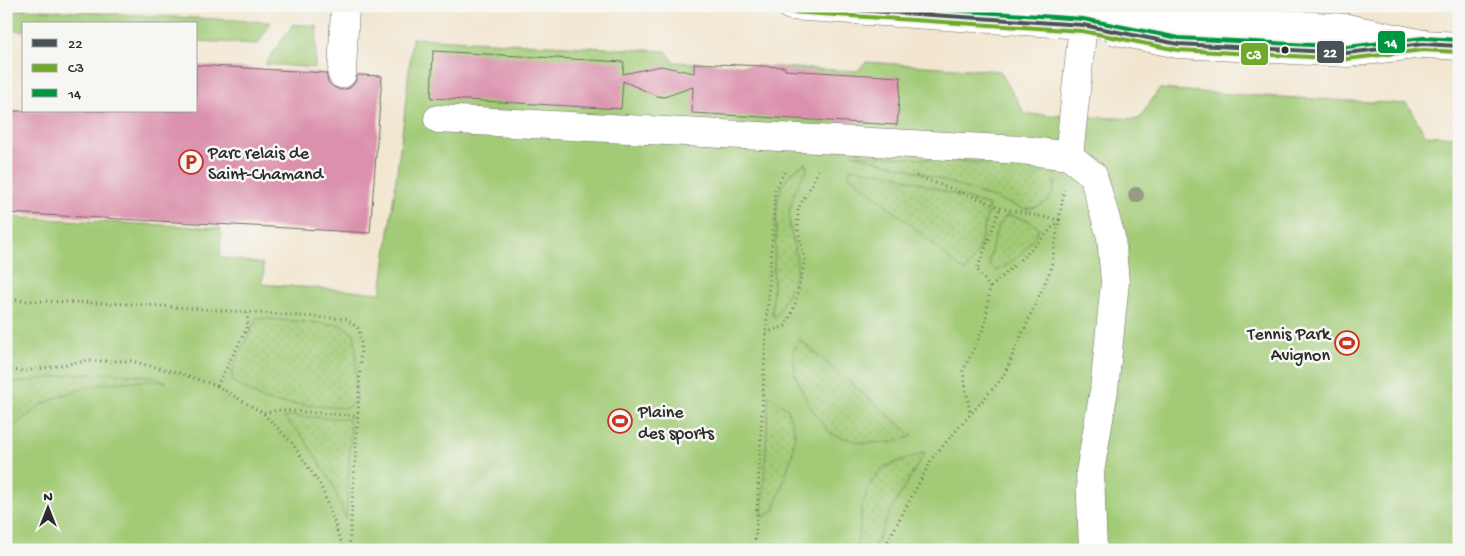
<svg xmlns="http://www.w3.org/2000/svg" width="1465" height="556" font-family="'Gochi Hand',sans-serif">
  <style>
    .grass { fill: #a2cb77; stroke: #667b51 }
    .park { fill: url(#park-dots); stroke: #667b51 }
    .building { fill: #db91ad }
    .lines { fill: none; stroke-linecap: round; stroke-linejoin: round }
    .minor-casing { stroke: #716c65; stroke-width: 29 }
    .path { stroke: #716c65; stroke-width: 3; stroke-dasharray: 1 4; stroke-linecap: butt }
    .minor { stroke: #fff; stroke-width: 28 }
    .bus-1-casing { stroke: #f6f6f2; stroke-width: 8 }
    .bus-2-casing { stroke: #f6f6f2; stroke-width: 8 }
    .bus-3-casing { stroke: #f6f6f2; stroke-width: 8 }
    .bus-1 { stroke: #495256; stroke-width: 4 }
    .bus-2 { stroke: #70aa2a; stroke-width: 4 }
    .bus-3 { stroke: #009640; stroke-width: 4 }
    .tree { fill: #989a82 }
    .bus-dot { fill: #2b2b2b; stroke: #f6f6f2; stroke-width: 2 }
    .labels { text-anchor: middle; stroke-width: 5; stroke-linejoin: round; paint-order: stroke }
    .poi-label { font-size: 18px; fill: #2b2b2b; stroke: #f6f6f2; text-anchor: start }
    .line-badge { stroke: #f6f6f2; stroke-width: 2 }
    .badge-label { font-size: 14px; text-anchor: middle; font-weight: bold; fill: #fff }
  </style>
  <defs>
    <pattern id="park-dots" width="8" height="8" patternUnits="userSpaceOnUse" patternTransform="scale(1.25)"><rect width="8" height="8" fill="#a2cb77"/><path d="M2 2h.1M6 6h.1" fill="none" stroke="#8cae67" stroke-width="1.8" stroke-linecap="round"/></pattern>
  </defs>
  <rect width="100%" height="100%" fill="#f6f6f2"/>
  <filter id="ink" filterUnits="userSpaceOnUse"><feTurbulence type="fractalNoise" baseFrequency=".02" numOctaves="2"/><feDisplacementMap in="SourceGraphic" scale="10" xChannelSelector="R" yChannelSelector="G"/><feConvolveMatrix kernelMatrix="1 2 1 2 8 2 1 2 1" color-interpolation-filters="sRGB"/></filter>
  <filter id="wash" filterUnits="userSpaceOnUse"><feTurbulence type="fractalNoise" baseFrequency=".0096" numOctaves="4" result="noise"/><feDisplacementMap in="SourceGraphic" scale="20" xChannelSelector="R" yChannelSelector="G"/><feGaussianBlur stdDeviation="1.12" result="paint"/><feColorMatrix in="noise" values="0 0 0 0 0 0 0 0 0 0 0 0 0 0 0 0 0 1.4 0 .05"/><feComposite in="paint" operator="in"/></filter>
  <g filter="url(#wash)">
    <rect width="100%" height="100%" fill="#f2e6d0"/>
    <!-- grass -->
    <g class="grass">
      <polygon points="6,8 271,22 258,44 196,41 196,24 24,24 24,31 6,30"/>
      <polygon points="293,24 317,26 315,68 265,64"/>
      <polygon points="412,38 666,51 674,62 857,71 866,62 1000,71 1025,114 1139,119 1159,89 1243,95 1407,104 1425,135 1459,137 1459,550 6,550 6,217 221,228 220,257 263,264 264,274 261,284 381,293 404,118"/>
    </g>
    <!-- park -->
    <g class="park">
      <path d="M852,154L1057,168C1053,194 1055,205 1025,209L910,169Z"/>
      <path d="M806,163L807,170C795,186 787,208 790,228C792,241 797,254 797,266C796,280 782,304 776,317L772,315C773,288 774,261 776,233C776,219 776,204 780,191C785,178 794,169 806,163Z"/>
      <polygon points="850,168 892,174 989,206 979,250 965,272 906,221 849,175"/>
      <path d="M1007,215L1028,220L1039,228C1030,245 1015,263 996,271L989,265C992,248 994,227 1007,215Z"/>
      <polygon points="257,318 340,325 354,333 356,348 356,402 345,408 278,403 266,401 234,383 231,375 235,363"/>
      <polygon points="799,339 913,436 894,442 862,443 831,434 808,404 795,374 793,352"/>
      <path d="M113,373L152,376L167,382C123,379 79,384 40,406C28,414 17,425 6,432V382L16,383L73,374Z"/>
      <polygon points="769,395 787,408 795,432 792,456 774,510 762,518"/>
      <polygon points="293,416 348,419 351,428 346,519 331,481 303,437 284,418"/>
      <polygon points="925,452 889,514 873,550 856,550 860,528 861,508 871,482 884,467"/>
    </g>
    <g id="blocks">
      <!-- building -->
      <g class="building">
        <polygon points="433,51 624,62 623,74 661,66 694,73 694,63 785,67 785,70 901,77 897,125 692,113 693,87 664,97 657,96 623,81 621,109 431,98"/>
        <polygon points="196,65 326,73 328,82 333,87 341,90 350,88 355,82 358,75 382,76 370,233 271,227 6,213 6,111 196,111"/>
      </g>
    </g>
  </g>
  <g filter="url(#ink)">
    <use href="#blocks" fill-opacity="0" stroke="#716c65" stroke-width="1"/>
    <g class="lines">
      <!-- minor casing -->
      <g class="minor-casing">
        <g id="minor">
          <polyline points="791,6 1083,25 1178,18 1251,22 1347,28 1423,44"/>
          <polyline points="1116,31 1178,44 1347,53 1423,44 1459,46"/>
          <polyline points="342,74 345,6"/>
          <polyline points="438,119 1023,150 1069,156 1083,25"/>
          <polyline points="1069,156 1093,175 1111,237 1115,282 1104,390 1090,472 1093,550"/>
        </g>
      </g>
      <!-- path -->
      <g class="path">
        <polyline points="916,176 983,200 1000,208 1059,220 1042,239 990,288 985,325 963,371 970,413"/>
        <polyline points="990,288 977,269 989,239 1000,208"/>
        <polyline points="6,300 132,304 346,319 359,329 361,343 358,416 349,550"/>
        <polyline points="766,333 786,326 795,305 805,260 798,231 798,209 812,184 818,170"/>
        <polyline points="6,370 25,371 86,361 131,361 179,373 217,386 263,413 292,443 321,486 344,550"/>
        <polyline points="217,386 248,326 247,313"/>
        <polyline points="264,413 278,410 358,416"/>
        <polyline points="755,550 766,333 775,190 786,169"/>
        <polyline points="883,550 933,457 1003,377 1051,269 1064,190"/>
      </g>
      <!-- minor -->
      <use href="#minor" class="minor"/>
      <!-- bus-1 casing -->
      <g class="bus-1-casing">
        <polyline id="bus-1" points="795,6 1083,25 1178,44 1347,53 1423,44 1459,46"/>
      </g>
      <!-- bus-2 casing -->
      <g class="bus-2-casing">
        <polyline id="bus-2" points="791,12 1082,31 1178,50 1347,59 1423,50 1459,52"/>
      </g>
      <!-- bus-3 casing -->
      <g class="bus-3-casing">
        <polyline id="bus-3" points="891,6 1083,19 1179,38 1347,47 1423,38 1459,40"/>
      </g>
      <!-- bus-1 -->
      <use href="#bus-1" class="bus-1"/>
      <!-- bus-2 -->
      <use href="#bus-2" class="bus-2"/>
      <!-- bus-3 -->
      <use href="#bus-3" class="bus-3"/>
    </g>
    <!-- trees -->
    <circle class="tree" cx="1136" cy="195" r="8"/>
  </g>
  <!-- icons -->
  <defs>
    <g id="parking-ring" transform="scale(1.25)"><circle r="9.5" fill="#f6f6f2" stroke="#c8321e" stroke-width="1.5"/><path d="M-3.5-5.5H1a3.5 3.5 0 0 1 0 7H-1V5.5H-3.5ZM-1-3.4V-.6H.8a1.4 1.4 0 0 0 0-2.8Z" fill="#c8321e"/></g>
    <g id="stadium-ring" transform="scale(1.25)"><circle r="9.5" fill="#f6f6f2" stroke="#c8321e" stroke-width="1.5"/><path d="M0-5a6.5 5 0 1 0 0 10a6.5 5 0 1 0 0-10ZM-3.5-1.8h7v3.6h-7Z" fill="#c8321e"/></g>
  </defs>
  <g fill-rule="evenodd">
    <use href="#parking-ring" x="191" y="162"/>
    <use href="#stadium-ring" x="1347" y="343"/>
    <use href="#stadium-ring" x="620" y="421"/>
  </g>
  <!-- markers -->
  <circle class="bus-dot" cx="1285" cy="50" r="4.5"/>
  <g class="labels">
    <!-- poi labels -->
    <g class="poi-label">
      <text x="208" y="158">Parc relais de<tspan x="208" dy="21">Saint-Chamand</tspan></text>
      <text x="1330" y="339" text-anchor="end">Tennis Park<tspan x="1330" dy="21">Avignon</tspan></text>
      <text x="638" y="417">Plaine<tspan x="638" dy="21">des sports</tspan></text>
    </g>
  </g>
  <g class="line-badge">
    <rect x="1377" y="30" width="29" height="24" rx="5" fill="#009640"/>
    <rect x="1316" y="40" width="29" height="24" rx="5" fill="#495256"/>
    <rect x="1240" y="42" width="29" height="24" rx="5" fill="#70aa2a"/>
  </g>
  <g class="badge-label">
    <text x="1391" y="47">14</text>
    <text x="1330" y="57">22</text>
    <text x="1254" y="59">C3</text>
  </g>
  <!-- margin -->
  <rect width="1465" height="556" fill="none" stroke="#f6f6f2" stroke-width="25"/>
  <!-- legend -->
  <rect x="22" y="22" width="175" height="90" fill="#f6f6f2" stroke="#a5a5a2"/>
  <rect x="32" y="39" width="25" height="8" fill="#495256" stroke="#a5a5a2"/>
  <text x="68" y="48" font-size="15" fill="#2b2b2b">22</text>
  <rect x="32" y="64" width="25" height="8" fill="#70aa2a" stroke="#a5a5a2"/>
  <text x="68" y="72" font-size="15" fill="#2b2b2b">C3</text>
  <rect x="32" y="89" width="25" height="8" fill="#009640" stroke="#a5a5a2"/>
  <text x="68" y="98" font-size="15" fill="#2b2b2b">14</text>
  <!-- north arrow -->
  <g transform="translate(48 508)" stroke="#f6f6f2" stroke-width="4" paint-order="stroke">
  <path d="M0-4L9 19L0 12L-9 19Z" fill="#2b2b2b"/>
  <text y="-8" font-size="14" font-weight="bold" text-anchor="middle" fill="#2b2b2b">N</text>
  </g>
</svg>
